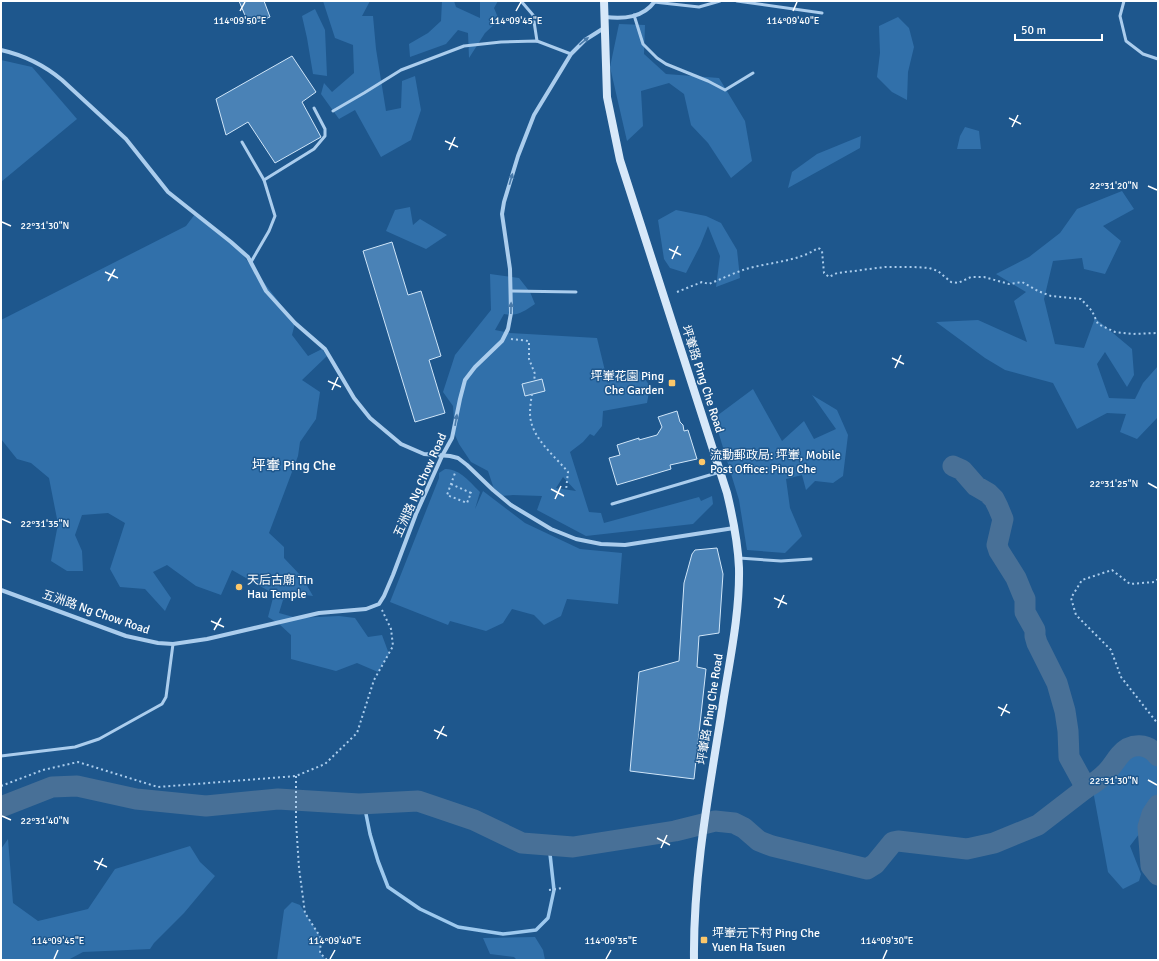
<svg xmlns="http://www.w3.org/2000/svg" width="1159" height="961" font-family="Signika,'Noto Sans SC',sans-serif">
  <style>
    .green { fill: #3170aa; fill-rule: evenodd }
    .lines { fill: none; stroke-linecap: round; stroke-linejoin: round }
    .stream { stroke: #9ec9ee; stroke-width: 3.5 }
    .river { stroke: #487097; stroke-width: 21 }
    .building { fill: #4a82b6; stroke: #d0e6f9 }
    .path { stroke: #abcded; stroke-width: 2; stroke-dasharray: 2 3; stroke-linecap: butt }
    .lane { stroke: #abcded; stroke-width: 3 }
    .street { stroke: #abcded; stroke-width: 4 }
    .secondary { stroke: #d7e8f9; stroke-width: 8 }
    .oneway { fill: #487aaa }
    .ticks { fill: none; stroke: #fff; stroke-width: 1.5 }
    .poi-dot { fill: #fcc76a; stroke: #1e578d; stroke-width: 1.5 }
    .labels { text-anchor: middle; stroke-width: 3; stroke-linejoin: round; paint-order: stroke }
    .poi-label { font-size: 12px; fill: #fff; stroke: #1e578d; text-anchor: start }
    .street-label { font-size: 12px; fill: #fff; stroke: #1e578d }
    .quarter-label { font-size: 14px; fill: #fff; stroke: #1e578d }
    .ticks-label { font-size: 10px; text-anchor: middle; fill: #fff; stroke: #1e578d; stroke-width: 3; stroke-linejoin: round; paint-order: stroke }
  </style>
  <rect width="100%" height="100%" fill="#1e578d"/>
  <!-- green -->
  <g class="green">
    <polygon points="323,1 370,1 362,16 373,16 376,49 386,111 401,108 402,81 415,76 421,110 411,140 381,157 355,110 339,119 321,94 324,83 332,92 354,73 353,45 335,38"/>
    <polygon points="442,1 454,1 456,7 480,18 480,1 498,1 494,8 499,20 485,33 469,58 468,33 458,30 446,44 410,57 409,44 428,33 441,21"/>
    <polygon points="315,9 325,30 327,76 313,74 307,38 302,16"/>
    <polygon points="898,17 909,28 914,47 908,72 907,100 892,92 877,77 880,53 879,26"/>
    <polygon points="619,24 645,25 644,54 666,74 719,78 745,121 752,161 731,178 708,143 691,125 684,94 669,83 641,91 643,126 627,141 610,67"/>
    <polygon points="1,60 32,67 77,119 1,182"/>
    <polygon points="965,127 979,131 981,149 957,149 960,136"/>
    <polygon points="861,136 860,148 788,188 792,172 817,154"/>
    <polygon points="1122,191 1134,209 1103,226 1121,241 1105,274 1084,269 1082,258 1053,261 1044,299 1055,344 1084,348 1095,318 1132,349 1134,375 1127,387 1105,352 1097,364 1109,398 1135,399 1143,383 1158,366 1158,417 1137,439 1120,432 1126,414 1107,413 1077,429 1053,383 1005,370 985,358 936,322 978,320 1027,342 1014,301 1026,292 996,274 1029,257 1060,233 1077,209"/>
    <polygon points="410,207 413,225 420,219 447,235 426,249 386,231 395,210"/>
    <polygon points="676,210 706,216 721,223 737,250 740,278 716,287 720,256 708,226 700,246 686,273 670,268 664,259 658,220"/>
    <polygon points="195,214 239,250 295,323 292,335 308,356 322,349 327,356 302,380 320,392 316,419 300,442 298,456 269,533 284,547 284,558 302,577 313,596 298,594 283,600 279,613 297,618 339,616 355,618 368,637 382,635 389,654 378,672 357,663 336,671 291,659 291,635 278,623 268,617 274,594 232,570 221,595 196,586 167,565 153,572 171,598 165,611 145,589 120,587 110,569 125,523 108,513 82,515 75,535 82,551 83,571 67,571 51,561 58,524 49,478 31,463 17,459 1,439 1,320 186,226"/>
    <path d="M490,274L519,278L530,292L535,304C525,311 516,317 504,314L495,330L510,333L597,338L607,379L639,371L650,386L647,403L603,411L602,426L594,436L590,434L583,442L570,452L589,512L601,513L604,523L699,497L701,501L712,496L713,504L693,524L586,536L537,510L542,496L513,495L501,496L494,489L488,471L471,462L459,444L455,435L453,406L443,392L455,355L491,310ZM563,477L576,491L556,488Z"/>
    <polygon points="753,389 782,441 804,421 814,439 836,429 812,395 837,410 848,435 843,476 833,483 815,481 806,490 802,475 786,479 790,508 802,536 785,553 747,550 739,500 714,418"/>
    <path d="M445,469C459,468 471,483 480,492L475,509L483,491L525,523L580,549L622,553L618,604L567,599L561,616L544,625L534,615L512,609L503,623L486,631L450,621L448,625L390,602L439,478V473Z"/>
    <path d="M1139,746C1148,746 1153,750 1158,756V805L1152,814L1149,821L1130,846L1141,874L1139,881L1123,889L1108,872L1092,785C1097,781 1102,777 1106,773C1119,760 1119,750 1139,746Z"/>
    <polygon points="8,839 13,903 38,921 88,909 115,869 190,846 200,862 215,876 184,913 154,943 150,949 83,952 68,960 1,960 1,849"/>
    <polygon points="292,902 300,905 321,938 320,953 326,960 277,960 284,910"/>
    <polygon points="535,937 543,950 545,960 517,960 514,957 490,954 483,938"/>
  </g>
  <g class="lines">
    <!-- stream -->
    <polyline class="stream" points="364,804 370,834 378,861 388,887 420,909 458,927 503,934 536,930 548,918 554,890 549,845"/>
    <!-- river -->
    <g class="river">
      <path d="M953,466L962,470L976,486L988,493L994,499L998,507L1003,519L997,545L999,551L1016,578L1023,595L1025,599V612L1035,630V636L1037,643L1057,683L1065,711L1068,731L1069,757L1086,788C1093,784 1100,779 1106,773C1111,768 1115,761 1120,755C1131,742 1148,743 1158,756"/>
      <polyline points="1158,805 1152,814 1148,827 1151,866 1158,875"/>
      <polyline points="1,807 52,787 77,786 136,799 206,806 278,799 359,804 418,801 474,820 522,843 573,847 675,831 715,821 734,823 744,828 759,841 772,846 867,869 875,864 893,842 898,841 967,849 994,843 1038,825 1086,788"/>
    </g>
  </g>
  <!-- building -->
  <g class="building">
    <polygon points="239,1 264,1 270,17 249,25"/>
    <polygon points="292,56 316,92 302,102 321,137 275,163 248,122 226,135 216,99"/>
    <polygon points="392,242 408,295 421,291 441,356 429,360 445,413 415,422 363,251"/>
    <polygon points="542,379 545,391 525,396 522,384"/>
    <polygon points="677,411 680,422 683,425 684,431 688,430 697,459 670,465 671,469 617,485 609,458 620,455 617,445 639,438 639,440 657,435 662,427 658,417"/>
    <polygon points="717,548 723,574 719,633 699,636 697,667 706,669 694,779 630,771 639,672 679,661 684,583 692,554 695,550"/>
  </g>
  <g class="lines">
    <!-- path -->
    <g class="path">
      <path d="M677,292L702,282L709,284C721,279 734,273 746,269C770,262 797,262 818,248L820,249L822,251L824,273L829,277L837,273L854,271L885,267H914L929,268L938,271L951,282L958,283L971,277H984L1009,284L1022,282L1038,291L1051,296L1081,299L1092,311L1098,324L1115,332L1132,334L1158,333"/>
      <polyline points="511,339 529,341 529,359 535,374 534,381"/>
      <path d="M532,394C531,400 530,407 530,413C530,437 554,455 568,472L566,490"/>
      <polyline points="451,484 471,493 467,503 447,495 455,473"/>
      <polyline points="1158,579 1154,582 1130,584 1112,570 1082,580 1071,598 1076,615 1111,650 1121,677 1158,724"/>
      <polyline points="296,776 296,822 299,868 305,913 321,938 320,953 327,960"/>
      <polyline points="1,786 43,770 78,762 158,787 296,776 325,764 357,733 374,680 393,646 391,629 382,610"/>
      <polyline points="549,890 562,888"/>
    </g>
    <!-- lane -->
    <g class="lane">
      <polyline points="521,1 533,15 537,41"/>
      <polyline points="737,1 822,13"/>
      <polyline points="1124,1 1120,16 1126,41 1143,54 1158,59"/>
      <polyline points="654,2 699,7 720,1"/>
      <polyline points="634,15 643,44 657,58 666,64 708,81 725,90 753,73"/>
      <polyline points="333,111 364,93 401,70 464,46 501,42 537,41 571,54"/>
      <polyline points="242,142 264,180 275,216 269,231 251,262"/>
      <polyline points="264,180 314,149 325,136 325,129 314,108"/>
      <polyline points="511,291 576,292"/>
      <polyline points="612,504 720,472"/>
      <polyline points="739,558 781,561 811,559"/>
      <polyline points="1,756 75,747 99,739 162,704 166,697 173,644"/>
    </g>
    <!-- street -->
    <g class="street">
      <path d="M605,17C624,19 643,18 655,1"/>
      <path d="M1,50C23,55 44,65 62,80L126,139L168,192L231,242L248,257L266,291L295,323L325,349L354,398L370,418L401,444L424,454L450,456L458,458L467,465L493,490L511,505L551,529L576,539L601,544L625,545L734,528"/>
      <polyline points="1,590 126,636 158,643 173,644 207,639 319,613 366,609 379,604 384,596 393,575 416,514 442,456 452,438 460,399 465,380 475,367 502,341 508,329 511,313 510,269 502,214 504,202 518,156 534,115 571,54 585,40 604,28"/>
    </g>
    <!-- secondary -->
    <path class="secondary" d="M604,1L607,97L620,160L727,493C733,518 738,543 739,568C740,617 728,667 721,716C708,797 693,878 694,960"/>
  </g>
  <!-- one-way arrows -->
  <defs><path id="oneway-solid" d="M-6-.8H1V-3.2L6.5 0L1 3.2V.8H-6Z"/></defs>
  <g class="oneway">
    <use href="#oneway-solid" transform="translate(584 41) rotate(-39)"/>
    <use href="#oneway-solid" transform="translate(511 179) rotate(-74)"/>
    <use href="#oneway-solid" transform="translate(511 308) rotate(-89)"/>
    <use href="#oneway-solid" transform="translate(456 420) rotate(-80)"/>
  </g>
  <!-- ticks -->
  <path class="ticks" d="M240,11L245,2M516,11L521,2M793,11L797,2M1009,118L1021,124M1012,127L1018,115M445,141L458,147M449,150L455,137M1148,186L1157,190M2,222L11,226M669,249L681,255M672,259L678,246M105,272L118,278M108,281L115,269M892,358L904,364M895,368L901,355M328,381L341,387M332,390L338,377M1148,483L1157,488M551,489L564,496M555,499L561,486M2,519L11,523M774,598L787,604M778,608L784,595M211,621L224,627M214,630L221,618M998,707L1010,713M1001,716L1007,704M434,730L447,736M437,739L444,726M1148,780L1157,785M2,816L11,820M657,838L670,845M661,848L667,835M94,861L107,867M97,870L103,858M54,959L58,950M330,959L335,950M606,959L611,950M883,959L887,950"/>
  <!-- markers -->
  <g class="poi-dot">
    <rect x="668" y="379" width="8" height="8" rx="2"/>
    <circle cx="702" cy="462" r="4"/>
    <circle cx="239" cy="587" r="4"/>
    <rect x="700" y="936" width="8" height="8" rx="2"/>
  </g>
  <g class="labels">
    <!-- poi labels -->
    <g class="poi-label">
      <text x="664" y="380" text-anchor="end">坪輋花園 Ping<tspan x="664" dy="14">Che Garden</tspan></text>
      <text x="710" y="459">流動郵政局: 坪輋, Mobile<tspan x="710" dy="14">Post Office: Ping Che</tspan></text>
      <text x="247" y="584">天后古廟 Tin<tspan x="247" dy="14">Hau Temple</tspan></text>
      <text x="712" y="937">坪輋元下村 Ping Che<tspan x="712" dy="14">Yuen Ha Tsuen</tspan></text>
    </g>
    <!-- street labels -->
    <g class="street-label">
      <text transform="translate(703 379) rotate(72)" y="4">坪輋路 Ping Che Road</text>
      <text transform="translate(420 485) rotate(-66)" y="4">五洲路 Ng Chow Road</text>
      <text transform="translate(96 612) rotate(19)" y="4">五洲路 Ng Chow Road</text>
      <text transform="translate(710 709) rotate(-81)" y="4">坪輋路 Ping Che Road</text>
    </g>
    <!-- quarter labels -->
    <g class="quarter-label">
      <text x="294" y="470">坪輋 Ping Che</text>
    </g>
  </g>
  <g class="ticks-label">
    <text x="240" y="24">114°09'50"E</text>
    <text x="516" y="24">114°09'45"E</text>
    <text x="793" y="24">114°09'40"E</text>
    <text x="1114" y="189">22°31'20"N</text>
    <text x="45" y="229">22°31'30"N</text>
    <text x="1114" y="487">22°31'25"N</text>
    <text x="45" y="527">22°31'35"N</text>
    <text x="1114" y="784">22°31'30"N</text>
    <text x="45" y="824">22°31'40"N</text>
    <text x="58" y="944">114°09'45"E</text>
    <text x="335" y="944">114°09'40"E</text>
    <text x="611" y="944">114°09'35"E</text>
    <text x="887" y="944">114°09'30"E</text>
  </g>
  <!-- border -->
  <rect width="1159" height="961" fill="none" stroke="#ffffff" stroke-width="4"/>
  <!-- scale -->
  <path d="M1015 34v6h87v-6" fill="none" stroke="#ffffff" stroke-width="2"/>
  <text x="1021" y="34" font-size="12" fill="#ffffff" stroke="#1e578d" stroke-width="3" paint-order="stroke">50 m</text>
</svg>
